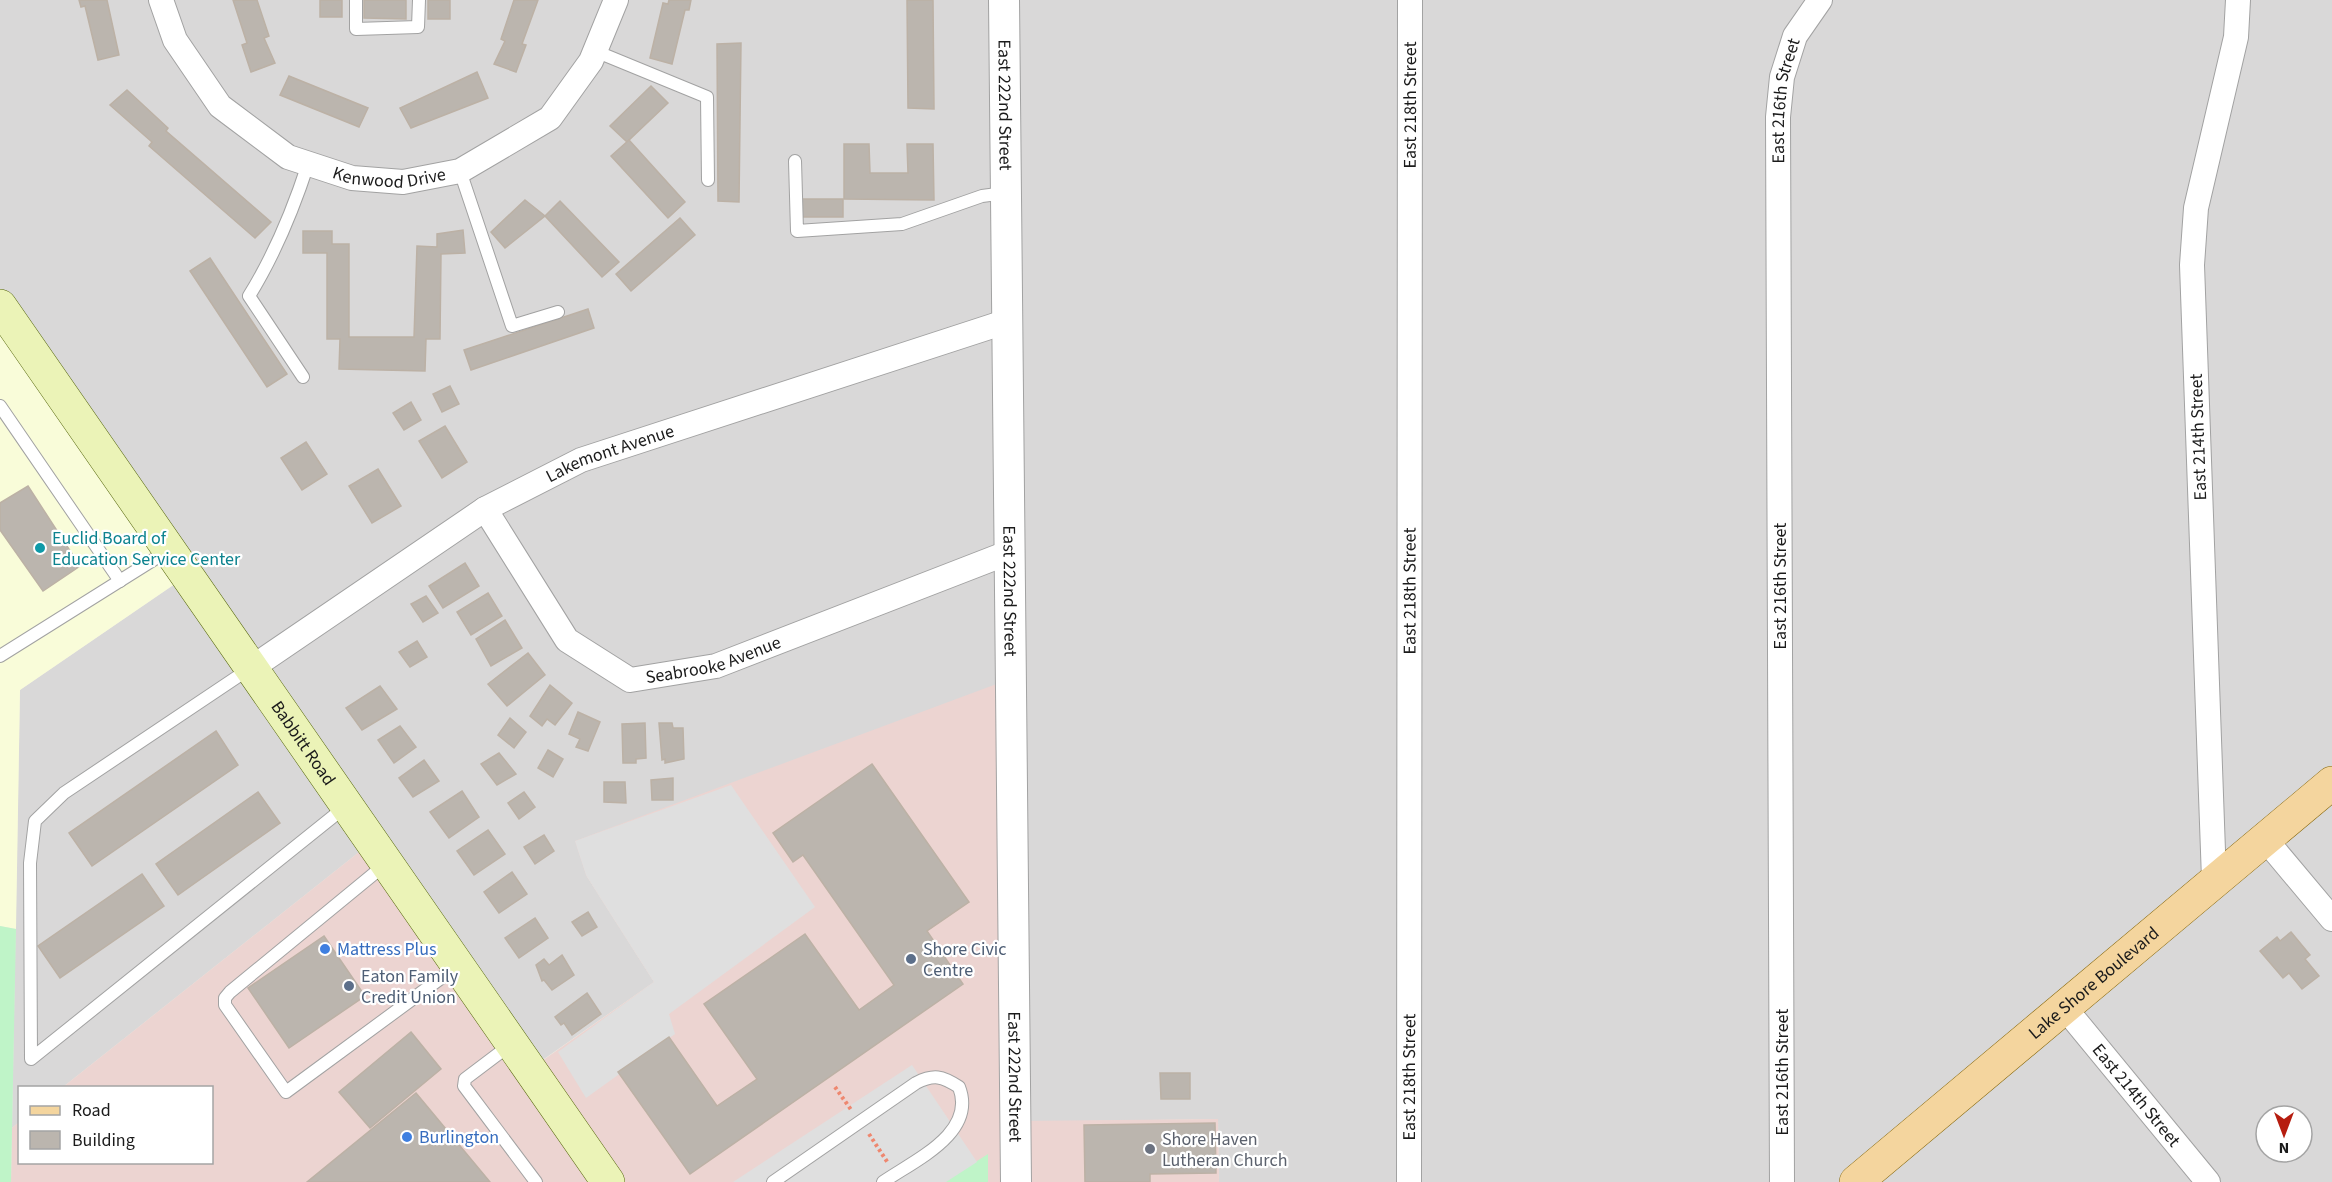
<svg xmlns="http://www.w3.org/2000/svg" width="2332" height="1182" font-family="'Source Sans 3',sans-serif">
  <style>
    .residential { fill: #d9d8d8; fill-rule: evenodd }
    .commercial { fill: #ecd4d1 }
    .education { fill: #f9fcd9 }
    .park { fill: #bff4c8 }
    .parking { fill: #dfdfdf }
    .building { fill: #bbb5ae; stroke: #bcb1a5; stroke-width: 1.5 }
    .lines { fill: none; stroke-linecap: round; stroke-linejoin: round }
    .service-casing { stroke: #a2a2a2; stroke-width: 14 }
    .minor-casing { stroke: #a2a2a2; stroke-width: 26 }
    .tertiary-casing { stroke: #a2a2a2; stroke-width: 32 }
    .secondary-casing { stroke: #56670d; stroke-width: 34 }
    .primary-casing { stroke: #86670b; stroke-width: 34 }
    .path { stroke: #ee876f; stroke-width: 4; stroke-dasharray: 3 3; stroke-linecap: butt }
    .service { stroke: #fff; stroke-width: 12 }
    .minor { stroke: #fff; stroke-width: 24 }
    .tertiary { stroke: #fff; stroke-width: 30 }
    .secondary { stroke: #ebf3b7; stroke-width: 33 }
    .primary { stroke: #f4d59e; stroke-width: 33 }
    .culture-dot { fill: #0f9aa8; stroke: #fff; stroke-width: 2 }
    .shop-dot { fill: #3f7fe0; stroke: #fff; stroke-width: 2 }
    .service-dot { fill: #5c6f8a; stroke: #fff; stroke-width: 2 }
    .worship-dot { fill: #6b7280; stroke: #fff; stroke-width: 2 }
    .labels { text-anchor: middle; stroke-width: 4.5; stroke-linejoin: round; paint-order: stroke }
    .street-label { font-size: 18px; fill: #1b1b1b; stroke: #fff }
    .culture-label { font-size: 18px; fill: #0d838f; stroke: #fff; text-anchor: start }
    .shop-label { font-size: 18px; fill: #366cbe; stroke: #fff; text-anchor: start }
    .service-label { font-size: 18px; fill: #4e5e75; stroke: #fff; text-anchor: start }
    .worship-label { font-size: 18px; fill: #5b616d; stroke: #fff; text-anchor: start }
  </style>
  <rect width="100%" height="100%" fill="#ece9e1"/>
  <!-- residential -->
  <path class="residential" d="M0,0H2332V1182H1219L1218,1119L1015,1122L586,875L654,982L531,1068L373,841L63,1087L20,1088L19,1122L12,1128L20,690L188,575L0,306ZM2266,1116H2302V1152H2266Z"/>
  <!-- commercial -->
  <polygon class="commercial" points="1010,679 1015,1121 1218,1119 1219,1182 11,1182 12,1128 19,1122 20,1162 212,1162 212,1088 63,1087 373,841 532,1068 654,982 586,875 575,841"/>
  <!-- education -->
  <polygon class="education" points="0,306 188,575 20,690 16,929 0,926"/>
  <!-- park -->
  <g class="park">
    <polygon points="0,926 16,929 11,1182 0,1182"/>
    <polygon points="988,1154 988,1182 944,1182"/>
  </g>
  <!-- parking -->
  <g class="parking">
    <polygon points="731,785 815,907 669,1014 675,1034 586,1098 558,1052 654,982 586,875 575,841"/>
    <polygon points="912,1065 977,1162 946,1182 733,1182"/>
  </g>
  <!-- building -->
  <g class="building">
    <polygon points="79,0 107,0 119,55 98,60 85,6 81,7"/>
    <polygon points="233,0 257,0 269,36 264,38 275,63 251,72 242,45 247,43"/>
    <rect x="320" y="0" width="22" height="17"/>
    <polygon points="364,0 406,0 406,19 364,18"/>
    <rect x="428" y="0" width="22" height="19"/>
    <polygon points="514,0 538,0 522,44 526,45 516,72 494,64 505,41 501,39"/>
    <polygon points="669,0 691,0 689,10 685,10 672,64 650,58 663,3 668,4"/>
    <polygon points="907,0 933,0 934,109 908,108"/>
    <polygon points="741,43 739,202 718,201 717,44"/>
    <polygon points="477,72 488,98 411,128 400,108"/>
    <polygon points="289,76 368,108 359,127 280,95"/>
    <polygon points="651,86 668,103 627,142 610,126"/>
    <polygon points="127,90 168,128 166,131 271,222 255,238 149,146 152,142 110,105"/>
    <polygon points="629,140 685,202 668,218 611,156"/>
    <polygon points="844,144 869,144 870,173 908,173 907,144 933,144 934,200 844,199"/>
    <rect x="801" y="199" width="42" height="18"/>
    <polygon points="525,200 545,216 505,248 491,232"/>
    <polygon points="560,201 619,262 602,277 545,216"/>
    <polygon points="680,218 695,235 631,291 616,274"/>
    <polygon points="463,230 465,253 441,254 440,339 426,339 425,371 339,369 340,339 327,339 327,253 303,253 303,231 332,231 332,244 349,244 349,337 414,337 417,246 437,247 437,234"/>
    <polygon points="210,258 287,374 267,387 190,271"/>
    <polygon points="588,309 594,328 471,370 464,350"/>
    <polygon points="450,386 459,404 442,412 433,394"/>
    <polygon points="411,402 421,420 404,430 393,413"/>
    <polygon points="445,426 467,462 442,478 419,441"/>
    <polygon points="306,442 327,474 302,490 281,458"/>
    <polygon points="378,469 401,506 372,523 349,486"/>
    <polygon points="28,486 80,566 43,591 0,530 0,503"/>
    <polygon points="465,563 479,586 443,608 429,586"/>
    <polygon points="488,593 502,616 471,635 457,612"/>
    <polygon points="426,596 438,613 423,622 411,604"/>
    <polygon points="505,620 522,648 491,666 476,639"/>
    <polygon points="417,641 427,657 410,667 399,652"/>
    <polygon points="528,653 545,675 507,706 488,684"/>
    <polygon points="550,685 572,703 555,725 547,719 542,726 530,716"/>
    <polygon points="380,686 397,709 362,730 346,708"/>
    <polygon points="578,712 600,722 588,751 576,747 580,739 569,734"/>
    <polygon points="510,718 526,732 514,748 498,735"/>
    <polygon points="645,723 646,758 636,759 636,763 623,763 622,724"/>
    <polygon points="659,723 672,723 673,728 683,728 684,759 665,763 665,759 662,760"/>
    <polygon points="400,726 416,747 394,763 378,740"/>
    <polygon points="216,731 238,765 92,866 69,833"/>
    <polygon points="548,750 563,759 553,777 538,768"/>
    <polygon points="499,753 516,774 497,785 481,764"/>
    <polygon points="424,760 439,781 413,797 399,778"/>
    <polygon points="872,764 969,902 927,931 963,984 690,1174 618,1072 669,1037 717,1106 757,1079 704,1004 805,934 859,1010 894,985 803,855 793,862 773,833"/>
    <polygon points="673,778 673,800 652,800 651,780"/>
    <polygon points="604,782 625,782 626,803 604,802"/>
    <polygon points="462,791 479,817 449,838 430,812"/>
    <polygon points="258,792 280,823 178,895 156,864"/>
    <polygon points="524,792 535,807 519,819 508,803"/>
    <polygon points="488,830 505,854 474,875 457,851"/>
    <polygon points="544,835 554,851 535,864 524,847"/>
    <polygon points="512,872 527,894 499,913 484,892"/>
    <polygon points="142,874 164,906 60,978 38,946"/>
    <polygon points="588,912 597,927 582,936 572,922"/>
    <polygon points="535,918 548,938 519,958 505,938"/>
    <polygon points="2291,932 2310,955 2305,959 2319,976 2302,989 2289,973 2283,978 2260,951 2277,937 2280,941"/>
    <polygon points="324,936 365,996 289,1048 248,988"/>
    <polygon points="562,955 574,975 552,990 544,980 542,981 536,965 544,959 549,965"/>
    <polygon points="587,993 601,1014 572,1035 564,1023 561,1025 555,1017"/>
    <polygon points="411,1032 441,1069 370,1128 339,1092"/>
    <polygon points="1160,1073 1190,1073 1190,1099 1161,1099"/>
    <polygon points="416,1093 490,1182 307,1182"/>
    <polygon points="1215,1123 1216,1173 1150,1174 1150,1182 1085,1182 1084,1125"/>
  </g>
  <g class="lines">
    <!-- service casing -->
    <g class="service-casing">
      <g id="service">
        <polyline points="356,0 356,29 418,27 419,0"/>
        <polyline points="595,51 707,97 708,180"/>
        <polyline points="795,161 797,231 902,224 982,196 1005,193"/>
        <polyline points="460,171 512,326 558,312"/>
        <path d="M303,377L249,296C275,254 293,210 308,164"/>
        <polyline points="0,406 120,581"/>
        <polyline points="0,656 169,550"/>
        <polyline points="249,669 64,793 35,821 30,863 31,1059 345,807"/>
        <polyline points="387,863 230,992 225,998 225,1005 286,1092 456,967"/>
        <polyline points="510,1045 465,1079 464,1086 536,1182"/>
        <path d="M773,1182L916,1083C934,1074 942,1076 959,1087C977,1133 915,1160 883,1182"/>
      </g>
    </g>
    <!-- minor casing -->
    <g class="minor-casing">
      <g id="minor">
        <path id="s1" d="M161,0L175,40L220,106L288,157L352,178L403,182L460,171L550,118L591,61L616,0"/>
        <path id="s2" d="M485,509L567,640L630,680L716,666L1010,552"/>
        <path id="s3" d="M253,667L485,509L581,460L1008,321"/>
        <polyline points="2265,839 2332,919"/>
        <polyline points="2214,879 2192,265 2196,208 2236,37 2238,0"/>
        <path id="s4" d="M2064,1007L2208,1182"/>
        <path id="s5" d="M1409,1182L1410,0"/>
        <path id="s6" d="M1782,1182L1778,117L1782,77L1795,36L1820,0"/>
      </g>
    </g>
    <!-- tertiary casing -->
    <g class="tertiary-casing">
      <g id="tertiary">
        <path id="s7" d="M1004,0L1016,1182"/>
      </g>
    </g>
    <!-- secondary casing -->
    <g class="secondary-casing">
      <g id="secondary">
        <path id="s8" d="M0,306L608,1182"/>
      </g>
    </g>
    <!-- primary casing -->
    <g class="primary-casing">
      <g id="primary">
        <path id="s9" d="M1856,1182L2332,783"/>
      </g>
    </g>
    <!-- path -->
    <g class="path">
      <polyline points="835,1087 852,1111"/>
      <polyline points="869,1134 888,1163"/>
    </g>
    <!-- service -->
    <use href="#service" class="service"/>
    <!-- minor -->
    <use href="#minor" class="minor"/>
    <!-- tertiary -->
    <use href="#tertiary" class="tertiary"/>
    <!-- secondary -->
    <use href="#secondary" class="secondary"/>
    <!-- primary -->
    <use href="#primary" class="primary"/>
  </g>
  <!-- markers -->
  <circle class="culture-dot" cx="40" cy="548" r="6"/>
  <g class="shop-dot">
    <circle cx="325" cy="949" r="6"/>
    <circle cx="407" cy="1137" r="6"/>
  </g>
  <g class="service-dot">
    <circle cx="911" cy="959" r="6"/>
    <circle cx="349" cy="986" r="6"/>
  </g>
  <circle class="worship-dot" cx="1150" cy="1149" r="6"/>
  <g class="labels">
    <!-- street labels -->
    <g class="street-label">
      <text dy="6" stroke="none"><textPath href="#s6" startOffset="1082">East 216th Street</textPath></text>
      <text dy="6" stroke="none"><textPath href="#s7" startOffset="105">East 222nd Street</textPath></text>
      <text dy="6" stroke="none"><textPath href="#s5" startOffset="1077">East 218th Street</textPath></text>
      <text dy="6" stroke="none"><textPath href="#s1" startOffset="312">Kenwood Drive</textPath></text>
      <text transform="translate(2198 437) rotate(-92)" y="6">East 214th Street</text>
      <text dy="6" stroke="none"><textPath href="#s3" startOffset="418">Lakemont Avenue</textPath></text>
      <text transform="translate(1780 586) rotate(-90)" y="6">East 216th Street</text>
      <text dy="6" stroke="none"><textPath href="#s7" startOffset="591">East 222nd Street</textPath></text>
      <text dy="6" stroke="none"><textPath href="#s5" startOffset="591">East 218th Street</textPath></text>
      <text dy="6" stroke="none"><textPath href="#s2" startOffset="315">Seabrooke Avenue</textPath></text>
      <text dy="6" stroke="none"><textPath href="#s8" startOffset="532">Babbitt Road</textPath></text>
      <text dy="6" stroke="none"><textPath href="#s9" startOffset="310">Lake Shore Boulevard</textPath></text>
      <text transform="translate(1782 1072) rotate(-90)" y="6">East 216th Street</text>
      <text dy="6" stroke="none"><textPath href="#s7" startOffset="1077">East 222nd Street</textPath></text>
      <text dy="6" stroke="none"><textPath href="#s5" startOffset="105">East 218th Street</textPath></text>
      <text dy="6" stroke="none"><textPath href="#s4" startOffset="114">East 214th Street</textPath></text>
    </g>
    <!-- culture labels -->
    <g class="culture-label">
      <text x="52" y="544">Euclid Board of<tspan x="52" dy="21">Education Service Center</tspan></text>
    </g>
    <!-- shop labels -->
    <g class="shop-label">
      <text x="337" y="955">Mattress Plus</text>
      <text x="419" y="1143">Burlington</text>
    </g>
    <!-- service labels -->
    <g class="service-label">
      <text x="923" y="955">Shore Civic<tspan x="923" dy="21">Centre</tspan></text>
      <text x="361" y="982">Eaton Family<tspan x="361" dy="21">Credit Union</tspan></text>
    </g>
    <!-- worship labels -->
    <g class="worship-label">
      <text x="1162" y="1145">Shore Haven<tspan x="1162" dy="21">Lutheran Church</tspan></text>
    </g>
  </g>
  <!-- legend -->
  <rect x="18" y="1086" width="195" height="78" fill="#ffffff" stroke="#a4a4a4" stroke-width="1.5"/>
  <rect x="30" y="1106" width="30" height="9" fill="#f4d59e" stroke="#a4a4a4" stroke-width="1.5"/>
  <text x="72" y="1116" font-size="18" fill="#1b1b1b">Road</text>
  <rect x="30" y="1131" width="30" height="18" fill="#bbb5ae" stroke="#a4a4a4" stroke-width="1.5"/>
  <text x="72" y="1146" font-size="18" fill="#1b1b1b">Building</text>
  <!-- north arrow -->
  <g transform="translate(2284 1134) rotate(180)"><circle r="28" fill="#ffffff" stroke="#a4a4a4" stroke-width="1.5"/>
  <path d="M0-4.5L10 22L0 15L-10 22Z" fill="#b61d0f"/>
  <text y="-9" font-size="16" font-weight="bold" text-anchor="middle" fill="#1b1b1b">N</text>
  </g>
</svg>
